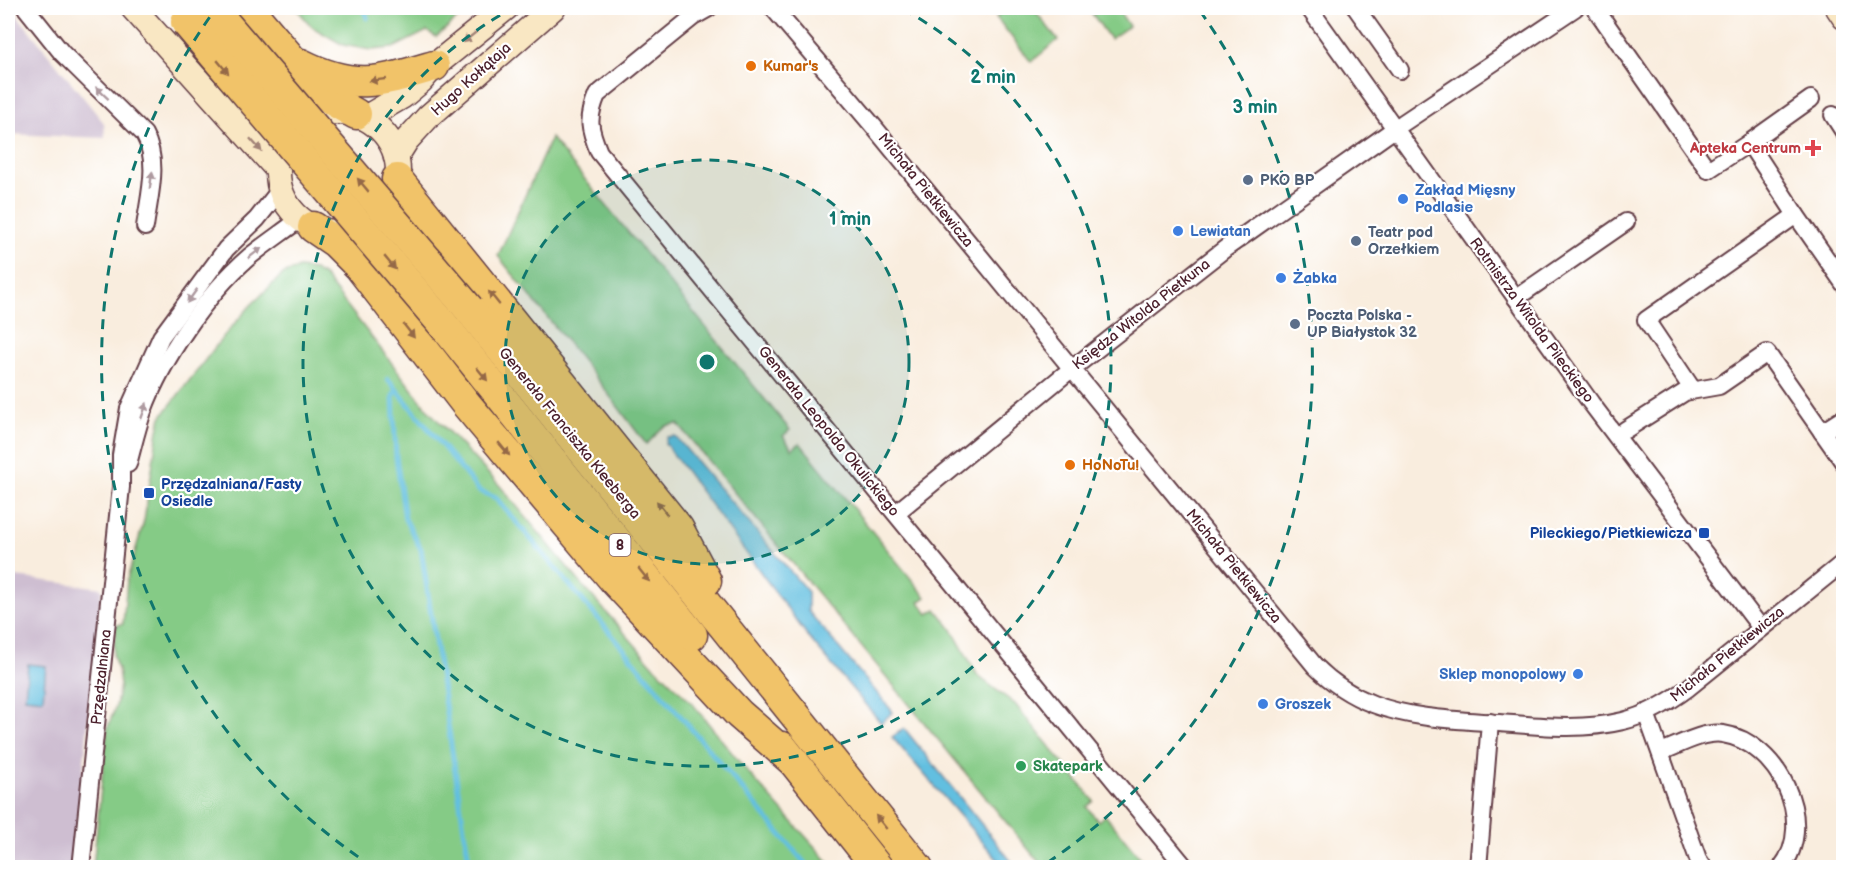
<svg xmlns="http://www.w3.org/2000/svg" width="1851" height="875" font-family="'Balsamiq Sans',sans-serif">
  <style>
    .industrial { fill: #cebed1 }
    .green { fill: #85cb86; stroke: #687558; stroke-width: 1.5 }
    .water { fill: #62bfe0; stroke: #566f86; stroke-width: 1.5 }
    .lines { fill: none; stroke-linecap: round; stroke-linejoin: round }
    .stream { stroke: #62bfe0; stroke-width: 5 }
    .street-casing { stroke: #643e46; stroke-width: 20 }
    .secondary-casing { stroke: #643e46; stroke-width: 27 }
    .highway-casing { stroke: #643e46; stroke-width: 33 }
    .street { stroke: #fff; stroke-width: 16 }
    .secondary { stroke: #f9e7c3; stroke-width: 24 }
    .highway { stroke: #f1c369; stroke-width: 30 }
    .highway-bridge-casing { stroke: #643e46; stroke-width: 33; stroke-linecap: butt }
    .highway-bridge { stroke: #f1c369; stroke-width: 30 }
    .oneway { fill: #a28377 }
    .oneway2 { fill: #956947 }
    .oneway3 { fill: #ae9aa0 }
    .ring { fill: none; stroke: #0f766e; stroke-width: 3; stroke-dasharray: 10 8 }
    .food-dot { fill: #e8710a; stroke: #fff; stroke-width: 2 }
    .health-dot { fill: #e0444e; stroke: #fff; stroke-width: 2 }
    .service-dot { fill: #5c6f8a; stroke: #fff; stroke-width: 2 }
    .shop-dot { fill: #3f7fe0; stroke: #fff; stroke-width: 2 }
    .transit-dot { fill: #1a4fb4; stroke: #fff; stroke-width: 2 }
    .leisure-dot { fill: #2e9e5b; stroke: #fff; stroke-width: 2 }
    .labels { text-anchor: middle; stroke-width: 4.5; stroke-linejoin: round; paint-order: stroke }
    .shield { fill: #fff; stroke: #80626b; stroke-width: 1.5 }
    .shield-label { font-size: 14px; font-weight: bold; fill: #4a1f2b }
    .food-label { font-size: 15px; font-weight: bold; fill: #c56008; stroke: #fff; text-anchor: start }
    .street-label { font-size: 15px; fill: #4a1f2b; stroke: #fff }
    .health-label { font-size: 15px; font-weight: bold; fill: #be3a42; stroke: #fff; text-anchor: end }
    .service-label { font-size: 15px; font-weight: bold; fill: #4e5e75; stroke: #fff; text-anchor: start }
    .shop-label { font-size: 15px; font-weight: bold; fill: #366cbe; stroke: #fff; text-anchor: start }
    .transit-label { font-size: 15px; font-weight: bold; fill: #164399; stroke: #fff; text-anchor: start }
    .leisure-label { font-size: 15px; font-weight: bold; fill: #27864d; stroke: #fff; text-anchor: start }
    .centre { fill: #0f766e; stroke: #fff; stroke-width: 3 }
    .ring-label { font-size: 18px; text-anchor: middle; font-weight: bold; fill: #0f766e; stroke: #fff; stroke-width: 4.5; stroke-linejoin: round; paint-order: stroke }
  </style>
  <rect width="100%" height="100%" fill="#fff"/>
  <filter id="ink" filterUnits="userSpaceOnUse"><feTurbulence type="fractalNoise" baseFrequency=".0167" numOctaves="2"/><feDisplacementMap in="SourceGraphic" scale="12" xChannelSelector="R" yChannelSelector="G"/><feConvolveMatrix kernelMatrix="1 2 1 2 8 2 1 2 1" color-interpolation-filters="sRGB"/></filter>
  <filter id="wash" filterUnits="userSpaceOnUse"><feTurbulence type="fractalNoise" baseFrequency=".008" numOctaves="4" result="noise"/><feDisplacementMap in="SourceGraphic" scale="24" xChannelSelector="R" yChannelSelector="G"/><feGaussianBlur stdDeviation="1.35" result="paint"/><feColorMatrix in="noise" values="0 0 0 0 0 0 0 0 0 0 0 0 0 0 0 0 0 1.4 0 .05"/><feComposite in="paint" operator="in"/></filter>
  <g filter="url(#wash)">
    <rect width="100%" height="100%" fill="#f9edde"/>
    <!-- industrial -->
    <g class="industrial">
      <polygon points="8,8 11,8 104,123 105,138 8,134"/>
      <polygon points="8,576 102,588 73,867 8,868"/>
    </g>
    <!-- green -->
    <g class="green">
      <polygon points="296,8 470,8 436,37 427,31 393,48 371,50 343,45 312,27"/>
      <polygon points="1007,8 1033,8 1058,40 1031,62 996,17"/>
      <polygon points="1088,8 1117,8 1129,26 1110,39"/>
      <path d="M551,138L790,430L783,436L792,449L800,443L926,597L919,602L928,614L936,609L951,628L978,676L1015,704L1094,801L1087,807L1098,821L1105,815L1148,867H1043L678,424C656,425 660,435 646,444L597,379L498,256Z"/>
      <polygon points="299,268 314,270 324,276 429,411 500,486 584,587 651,663 692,703 745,769 833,867 93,867 107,729 116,706 120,685 118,669 113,656 116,625 123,624 127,580 144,521 158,430 161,417 223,337 251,305 283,274"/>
    </g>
    <!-- water -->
    <g class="water">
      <polygon points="675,436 808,592 808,611 893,712 881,723 810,639 665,443 667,437"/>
      <polygon points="28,664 46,666 43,699 25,697"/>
      <polygon points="904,728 1016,867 1004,867 892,737"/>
    </g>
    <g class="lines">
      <!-- stream -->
      <g class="stream">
        <polyline points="364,8 367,18"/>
        <polyline points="388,379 479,491 496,498 809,868"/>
        <polyline points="397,390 393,396 396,457 405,519 421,549 470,868"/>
      </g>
    </g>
  </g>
  <g filter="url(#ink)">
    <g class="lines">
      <!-- street casing -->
      <g class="street-casing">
        <g id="street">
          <path d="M26,8L62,53L144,134C160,162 149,196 145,227"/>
          <path d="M709,8L693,17L597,95C587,119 589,128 599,152L1186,868"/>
          <path d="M773,8L874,127L1315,666C1331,682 1352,696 1373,704C1412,719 1457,720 1499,723C1540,726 1582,731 1623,721C1647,715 1668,703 1688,688L1844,562"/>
          <polyline points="1309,8 1591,403 1761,628"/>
          <polyline points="1356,8 1400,70"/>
          <polyline points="1595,8 1708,170 1749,143 1796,215"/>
          <polyline points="1833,115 1844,132"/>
          <polyline points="1749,143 1811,99"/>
          <polyline points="1516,298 1626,222"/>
          <polyline points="1693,390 1646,320 1796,215 1844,284"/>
          <polyline points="1625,430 1685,392 1719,386 1767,353 1844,463"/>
          <polyline points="1822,432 1844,418"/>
          <path d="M128,464C133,446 137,428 143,411C162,359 207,293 249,257C265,244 283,232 300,219"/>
          <polyline points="896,513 1064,375 1226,248 1403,123 1575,8"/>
          <polyline points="1646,713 1698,859 1704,868"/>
          <path d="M1661,752C1679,745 1703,731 1723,734C1777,742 1818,822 1781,868"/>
          <polyline points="81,868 121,487 121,455 129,408 161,337 226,249 257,219 280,190"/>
          <polyline points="1478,868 1490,722"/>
        </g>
      </g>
      <!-- secondary casing -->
      <g class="secondary-casing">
        <g id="secondary">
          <polyline points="133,8 277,169"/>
          <polyline points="1838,8 1844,17"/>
          <circle cx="338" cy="172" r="60"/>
          <polyline points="365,118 403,96 421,81 434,66 506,8"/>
          <polyline points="396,157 406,141 428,117 553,8"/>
        </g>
      </g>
      <!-- highway casing -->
      <g class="highway-casing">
        <g id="highway">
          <polyline points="248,8 315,87 335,102 356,114"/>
          <path d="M301,64C355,91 380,82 434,66"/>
          <polyline points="397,179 678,528 706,581"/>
          <polyline points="313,227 335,242 359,266 466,404 614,580 739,714 794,762"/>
          <polyline points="469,309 918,868"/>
          <polyline points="446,328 692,635"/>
          <polyline points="782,747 878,868"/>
        </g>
      </g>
      <!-- street -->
      <use href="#street" class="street"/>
      <!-- secondary -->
      <use href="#secondary" class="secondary"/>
      <!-- highway -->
      <use href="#highway" class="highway"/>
      <!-- highway-bridge casing -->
      <g class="highway-bridge-casing">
        <g id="highway-bridge">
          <polyline points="212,8 469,309"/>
          <polyline points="186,22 446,328"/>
        </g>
      </g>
      <!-- highway-bridge -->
      <use href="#highway-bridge" class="highway-bridge"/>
    </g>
    <!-- one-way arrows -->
    <defs><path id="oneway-solid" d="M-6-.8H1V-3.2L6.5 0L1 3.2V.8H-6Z" transform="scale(1.5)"/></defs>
    <g class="oneway">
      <use href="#oneway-solid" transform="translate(470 37) rotate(141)"/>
      <use href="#oneway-solid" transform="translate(256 145) rotate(48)"/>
    </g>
    <g class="oneway2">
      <use href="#oneway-solid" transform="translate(223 67) rotate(50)"/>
      <use href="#oneway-solid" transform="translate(378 80) rotate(173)"/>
      <use href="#oneway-solid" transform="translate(363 185) rotate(-130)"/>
      <use href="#oneway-solid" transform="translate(390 263) rotate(50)"/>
      <use href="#oneway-solid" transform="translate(494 298) rotate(-129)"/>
      <use href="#oneway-solid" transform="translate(409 331) rotate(52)"/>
      <use href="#oneway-solid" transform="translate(482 374) rotate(51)"/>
      <use href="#oneway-solid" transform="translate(504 449) rotate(50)"/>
      <use href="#oneway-solid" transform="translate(662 508) rotate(-128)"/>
      <use href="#oneway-solid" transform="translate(644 575) rotate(51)"/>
      <use href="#oneway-solid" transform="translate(881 822) rotate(-129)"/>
    </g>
    <g class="oneway3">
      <use href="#oneway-solid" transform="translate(102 93) rotate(-137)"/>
      <use href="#oneway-solid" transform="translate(151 180) rotate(-82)"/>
      <use href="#oneway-solid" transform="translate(255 253) rotate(-38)"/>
      <use href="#oneway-solid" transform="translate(192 296) rotate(126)"/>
      <use href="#oneway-solid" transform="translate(144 411) rotate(-70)"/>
    </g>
  </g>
  <!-- distance rings -->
  <circle cx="707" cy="362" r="202" fill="#0f766e" fill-opacity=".12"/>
  <g class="ring">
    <circle cx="707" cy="362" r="202"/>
    <path d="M903 9A404 404 0 1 1 511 9"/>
    <path d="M373 867A605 605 0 0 1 214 11M1200 11A605 605 0 0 1 1041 867"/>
  </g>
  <!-- markers -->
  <g class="food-dot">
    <circle cx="751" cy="66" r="6"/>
    <circle cx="1070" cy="465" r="6"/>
  </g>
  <path class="health-dot" d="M1810 139h6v6h6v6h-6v6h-6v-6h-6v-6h6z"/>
  <g class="service-dot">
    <circle cx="1248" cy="180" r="6"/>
    <circle cx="1356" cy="241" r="6"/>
    <circle cx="1295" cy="324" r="6"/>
  </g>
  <g class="shop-dot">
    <circle cx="1403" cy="199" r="6"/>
    <circle cx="1178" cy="231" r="6"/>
    <circle cx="1281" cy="278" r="6"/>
    <circle cx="1578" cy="674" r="6"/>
    <circle cx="1263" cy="704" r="6"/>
  </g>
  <g class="transit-dot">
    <rect x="143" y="487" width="12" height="12" rx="3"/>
    <rect x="1698" y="527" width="12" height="12" rx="3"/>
  </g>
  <circle class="leisure-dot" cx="1021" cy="766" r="6"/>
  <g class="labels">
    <!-- shield labels -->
    <rect class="shield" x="609.5" y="534" width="21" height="22" rx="4.5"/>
    <g class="shield-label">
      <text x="620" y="550">8</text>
    </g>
    <!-- food labels -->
    <g class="food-label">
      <text x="763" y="71">Kumar's</text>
      <text x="1082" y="470">HoNoTu!</text>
    </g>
    <!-- street labels -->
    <g class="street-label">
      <text transform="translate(471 79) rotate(-42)" y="5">Hugo Kołłątaja</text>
      <text transform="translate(926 190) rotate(51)" y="5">Michała Pietkiewicza</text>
      <text transform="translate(1141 314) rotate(-38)" y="5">Księdza Witolda Pietkuna</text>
      <text transform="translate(1532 320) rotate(54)" y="5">Rotmistrza Witolda Pileckiego</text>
      <text transform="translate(829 431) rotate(51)" y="5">Generała Leopolda Okulickiego</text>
      <text transform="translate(570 433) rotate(51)" y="5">Generała Franciszka Kleeberga</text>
      <text transform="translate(1234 566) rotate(51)" y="5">Michała Pietkiewicza</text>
      <text transform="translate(1727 654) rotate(-39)" y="5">Michała Pietkiewicza</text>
      <text transform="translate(101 677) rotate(-84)" y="5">Przędzalniana</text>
    </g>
    <!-- health labels -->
    <g class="health-label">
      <text x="1801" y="153">Apteka Centrum</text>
    </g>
    <!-- service labels -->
    <g class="service-label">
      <text x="1260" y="185">PKO BP</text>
      <text x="1368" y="237">Teatr pod<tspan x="1368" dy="17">Orzełkiem</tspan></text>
      <text x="1307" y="320">Poczta Polska -<tspan x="1307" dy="17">UP Białystok 32</tspan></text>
    </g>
    <!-- shop labels -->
    <g class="shop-label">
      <text x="1415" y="195">Zakład Mięsny<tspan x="1415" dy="17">Podlasie</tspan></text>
      <text x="1190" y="236">Lewiatan</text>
      <text x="1293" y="283">Żabka</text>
      <text x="1566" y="679" text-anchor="end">Sklep monopolowy</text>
      <text x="1275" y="709">Groszek</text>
    </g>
    <!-- transit labels -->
    <g class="transit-label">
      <text x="161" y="489">Przędzalniana/Fasty<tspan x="161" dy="17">Osiedle</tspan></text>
      <text x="1692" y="538" text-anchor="end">Pileckiego/Pietkiewicza</text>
    </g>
    <!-- leisure labels -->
    <g class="leisure-label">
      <text x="1033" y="771">Skatepark</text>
    </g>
  </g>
  <circle cx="707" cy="362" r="9" class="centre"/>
  <g class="ring-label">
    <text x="993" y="83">2 min</text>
    <text x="1255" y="113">3 min</text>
    <text x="850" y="225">1 min</text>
  </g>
  <!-- margin -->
  <rect width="1851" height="875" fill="none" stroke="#fff" stroke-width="30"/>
</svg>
